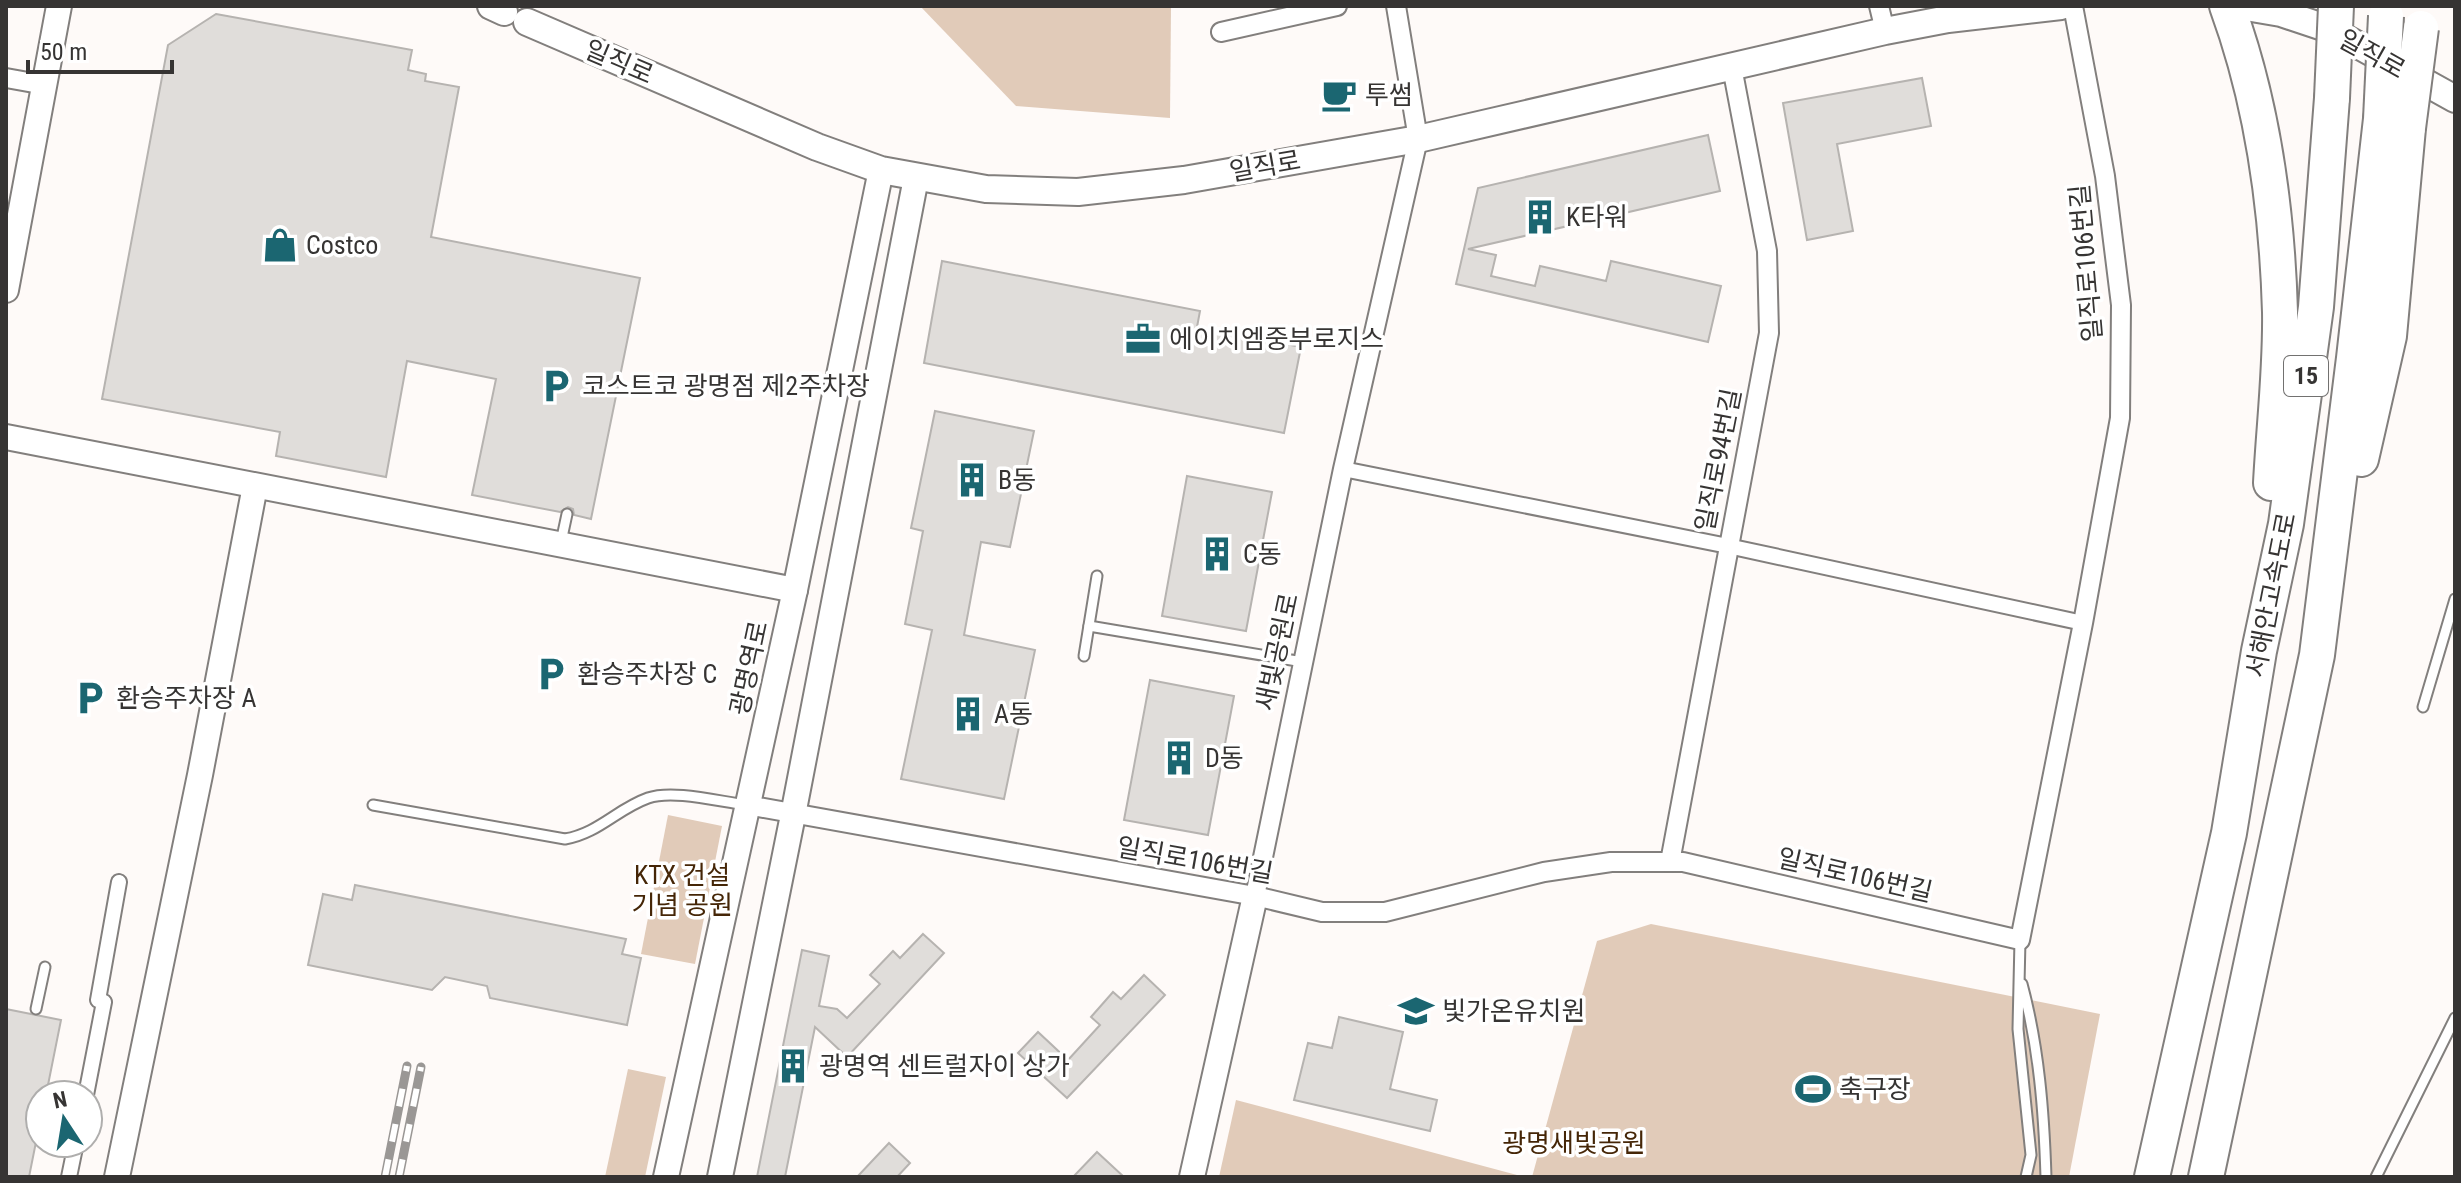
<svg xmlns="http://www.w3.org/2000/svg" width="2461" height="1183" font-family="'Roboto Condensed','Noto Sans KR',sans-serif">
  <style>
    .green { fill: #e1cbb9 }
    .building { fill: #e0ddda; stroke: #b6b3b0; stroke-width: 2 }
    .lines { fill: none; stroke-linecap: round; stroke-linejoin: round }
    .service-casing { stroke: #827f7d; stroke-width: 13 }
    .pedestrian-casing { stroke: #827f7d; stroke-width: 18 }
    .minor-casing { stroke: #827f7d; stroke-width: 22 }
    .tertiary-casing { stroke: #827f7d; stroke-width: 28 }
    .secondary-casing { stroke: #827f7d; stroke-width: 30 }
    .motorway-casing { stroke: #827f7d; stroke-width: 38 }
    .service { stroke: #fff; stroke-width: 9 }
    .pedestrian { stroke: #fff; stroke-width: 14 }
    .minor { stroke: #fff; stroke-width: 18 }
    .tertiary { stroke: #fff; stroke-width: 24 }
    .secondary { stroke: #fff; stroke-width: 26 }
    .motorway { stroke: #fff; stroke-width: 34 }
    .rail-casing { stroke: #9a9795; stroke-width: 9 }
    .rail { stroke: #fff; stroke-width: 6; stroke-dasharray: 18; stroke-linecap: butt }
    .motorway-bridge-casing { stroke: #827f7d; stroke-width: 38; stroke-linecap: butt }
    .motorway-bridge { stroke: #fff; stroke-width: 34 }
    .labels { text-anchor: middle; stroke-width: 7; stroke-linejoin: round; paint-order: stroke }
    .shield { fill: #fff; stroke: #727170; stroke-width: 2 }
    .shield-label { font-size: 24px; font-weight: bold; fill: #363433 }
    .street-label { font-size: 26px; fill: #363433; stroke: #fff }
    .poi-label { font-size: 26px; fill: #363433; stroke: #fff; text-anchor: start }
    .park-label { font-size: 26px; fill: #452607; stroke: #fff }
  </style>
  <rect width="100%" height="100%" fill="#fefaf8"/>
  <!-- green -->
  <g class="green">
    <polygon points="920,6 1171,7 1170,118 1016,106"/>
    <polygon points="668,815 722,826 695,964 641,954"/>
    <polygon points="1651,924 2100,1014 2069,1177 1532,1177 1597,941"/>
    <polygon points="628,1069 666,1077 645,1177 605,1177"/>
    <polygon points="1236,1100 1517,1175 1523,1177 1219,1177"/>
  </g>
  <!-- building -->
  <g class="building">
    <polygon points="216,14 412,50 408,70 426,74 425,81 459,87 431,237 640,278 591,519 574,515 573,509 568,507 560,512 472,495 496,379 407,361 386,477 276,456 280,432 102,399 168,45"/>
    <polygon points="1922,78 1931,126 1837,144 1853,231 1807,240 1783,103"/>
    <polygon points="1708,135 1720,191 1468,249 1496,255 1491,276 1535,286 1540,266 1606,281 1611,261 1721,286 1708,342 1456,284 1478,188"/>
    <polygon points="942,261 1200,311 1197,327 1301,347 1284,433 924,363"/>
    <polygon points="935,411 1034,431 1010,547 981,542 964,635 1035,650 1004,799 901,779 932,630 905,624 923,531 911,528"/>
    <polygon points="1187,476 1272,492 1246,631 1162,616"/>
    <polygon points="1150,680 1234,696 1208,835 1124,820"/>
    <polygon points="355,885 626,939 622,954 641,958 627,1025 490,998 487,986 445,977 432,990 308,965 323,894 352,900"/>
    <polygon points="923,934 944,953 847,1057 815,1027 785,1177 757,1177 802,950 829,956 819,1006 837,1009 847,1018 880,984 870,975 893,951 900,958"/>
    <polygon points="1144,975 1165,995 1067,1098 1018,1053 1038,1032 1068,1060 1100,1025 1091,1017 1113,992 1121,999"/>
    <polygon points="6,1009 61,1020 46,1095 40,1095 40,1122 29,1177 6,1177"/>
    <polygon points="1339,1017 1403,1032 1390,1089 1437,1100 1430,1131 1294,1100 1308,1043 1332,1048"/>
    <polygon points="889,1143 910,1163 897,1177 857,1177"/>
    <polygon points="1097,1152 1124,1177 1073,1177"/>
  </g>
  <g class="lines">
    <!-- service casing -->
    <g class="service-casing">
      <g id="service">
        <polyline points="561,542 567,514"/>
        <polyline points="1089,626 1303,662"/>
        <polyline points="1084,656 1097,576"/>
        <polyline points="2423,707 2455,599"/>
        <path d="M373,805L565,839C599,833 617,809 648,798C673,789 721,802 747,805"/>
        <polyline points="2020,940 2018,1029 2031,1155 2026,1177"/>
        <path d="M2022,984C2039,1047 2044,1112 2046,1177"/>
        <polyline points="36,1009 45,967"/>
        <polyline points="2376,1177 2455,1018"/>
      </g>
    </g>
    <!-- pedestrian casing -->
    <g class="pedestrian-casing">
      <g id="pedestrian">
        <polyline points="1343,469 1728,546 2083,623"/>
        <polyline points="86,1095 104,1002 98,1000 119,882"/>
        <polyline points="69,1177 76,1143"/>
      </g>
    </g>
    <!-- minor casing -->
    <g class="minor-casing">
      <g id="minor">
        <polyline points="1879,6 1885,31"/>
        <polyline points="1221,32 1337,6"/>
        <polyline points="6,78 45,85"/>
        <polyline points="747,805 1255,896 1322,912 1385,912 1544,872 1611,862 1683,862 2020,940 2083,623 2120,418 2121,305 2105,176 2073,6"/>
        <polyline points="1670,862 1769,333 1767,251 1732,67"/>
        <polyline points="1255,896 1343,469 1418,139 1396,6"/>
      </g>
    </g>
    <!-- tertiary casing -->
    <g class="tertiary-casing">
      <g id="tertiary">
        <polyline points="6,290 59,6"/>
        <polyline points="6,437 795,590"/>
        <polyline points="117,1177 200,775 255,486"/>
        <polyline points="666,1177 795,590 881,170"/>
        <polyline points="720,1177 793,815 916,178"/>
        <polyline points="1192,1177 1255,896"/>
      </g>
    </g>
    <!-- secondary casing -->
    <g class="secondary-casing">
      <g id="secondary">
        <polyline points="491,6 504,12"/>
        <polyline points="2240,6 2281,13 2329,29 2455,99"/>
        <polyline points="527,22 817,147 881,170 986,189 1078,192 1184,180 1418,139 1885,31 1948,19 2061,6"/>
      </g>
    </g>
    <!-- motorway casing -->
    <g class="motorway-casing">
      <g id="motorway">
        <path d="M2227,6C2263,104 2277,208 2280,312C2281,369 2274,426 2271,483"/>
        <polyline points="2361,459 2389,336 2408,128"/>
        <polyline points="2152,1177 2229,833 2259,651 2286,524 2316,307 2332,98"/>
        <polyline points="2206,1177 2317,655 2354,358 2381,119"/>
      </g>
    </g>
    <!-- service -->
    <use href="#service" class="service"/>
    <!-- pedestrian -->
    <use href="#pedestrian" class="pedestrian"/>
    <!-- minor -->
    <use href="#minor" class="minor"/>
    <!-- tertiary -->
    <use href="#tertiary" class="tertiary"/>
    <!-- secondary -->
    <use href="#secondary" class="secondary"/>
    <!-- motorway -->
    <use href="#motorway" class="motorway"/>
    <!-- rail casing -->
    <g class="rail-casing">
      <g id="rail">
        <polyline points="385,1177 407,1066"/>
        <polyline points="399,1177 421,1067"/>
      </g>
    </g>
    <!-- rail -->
    <use href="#rail" class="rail"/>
    <!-- motorway-bridge casing -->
    <g class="motorway-bridge-casing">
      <g id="motorway-bridge">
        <polyline points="2332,98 2336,6"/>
        <polyline points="2381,119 2386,16"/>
        <polyline points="2408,128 2421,28"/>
      </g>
    </g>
    <!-- motorway-bridge -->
    <use href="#motorway-bridge" class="motorway-bridge"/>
  </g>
  <!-- icons -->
  <defs>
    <g id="cafe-bare" transform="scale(2.76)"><path d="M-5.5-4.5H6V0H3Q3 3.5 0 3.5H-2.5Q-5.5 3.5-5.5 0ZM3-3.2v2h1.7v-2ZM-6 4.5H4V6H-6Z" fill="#1b6671" stroke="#fff" stroke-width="2.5" paint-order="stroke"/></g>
    <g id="building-bare" transform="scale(2.76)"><path d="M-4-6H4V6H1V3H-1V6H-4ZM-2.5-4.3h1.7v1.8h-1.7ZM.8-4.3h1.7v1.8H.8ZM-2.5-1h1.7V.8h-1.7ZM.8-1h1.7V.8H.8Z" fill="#1b6671" stroke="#fff" stroke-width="2.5" paint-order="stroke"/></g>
    <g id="shop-bare" transform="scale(2.76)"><path d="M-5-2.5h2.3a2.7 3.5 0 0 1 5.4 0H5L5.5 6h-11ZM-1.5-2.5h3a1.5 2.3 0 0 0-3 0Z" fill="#1b6671" stroke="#fff" stroke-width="2.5" paint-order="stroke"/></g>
    <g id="office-bare" transform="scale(2.76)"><path d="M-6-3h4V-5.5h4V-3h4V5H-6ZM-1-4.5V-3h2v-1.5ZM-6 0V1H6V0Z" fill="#1b6671" stroke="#fff" stroke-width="2.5" paint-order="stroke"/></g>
    <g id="parking-bare" transform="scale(2.76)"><path d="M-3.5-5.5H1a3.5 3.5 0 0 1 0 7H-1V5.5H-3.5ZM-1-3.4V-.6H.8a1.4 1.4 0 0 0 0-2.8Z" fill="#1b6671" stroke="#fff" stroke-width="2.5" paint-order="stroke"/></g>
    <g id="school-bare" transform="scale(2.76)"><path d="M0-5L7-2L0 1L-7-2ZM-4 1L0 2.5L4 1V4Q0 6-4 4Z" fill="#1b6671" stroke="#fff" stroke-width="2.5" paint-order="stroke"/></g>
    <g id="stadium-bare" transform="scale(2.76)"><path d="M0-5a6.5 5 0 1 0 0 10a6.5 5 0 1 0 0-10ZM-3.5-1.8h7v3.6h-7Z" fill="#1b6671" stroke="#fff" stroke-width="2.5" paint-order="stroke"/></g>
  </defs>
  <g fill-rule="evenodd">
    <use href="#cafe-bare" x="1339" y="95"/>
    <use href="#building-bare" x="1540" y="217"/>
    <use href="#shop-bare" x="280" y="245"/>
    <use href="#office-bare" x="1143" y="339"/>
    <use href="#parking-bare" x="556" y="386"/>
    <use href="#building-bare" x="972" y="480"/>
    <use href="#building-bare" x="1217" y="554"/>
    <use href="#parking-bare" x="551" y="674"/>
    <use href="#parking-bare" x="90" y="698"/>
    <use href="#building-bare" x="968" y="714"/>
    <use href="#building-bare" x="1179" y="758"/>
    <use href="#school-bare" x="1416" y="1011"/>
    <use href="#building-bare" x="793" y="1066"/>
    <use href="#stadium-bare" x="1813" y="1089"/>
  </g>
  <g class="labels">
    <!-- shield labels -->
    <rect class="shield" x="2284" y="356" width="44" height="40" rx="6"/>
    <g class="shield-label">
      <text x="2306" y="384">15</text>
    </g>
    <!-- street labels -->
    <g class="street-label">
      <text transform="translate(2372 54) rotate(29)" y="9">일직로</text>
      <text transform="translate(619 62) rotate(23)" y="9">일직로</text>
      <text transform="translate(1265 166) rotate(-10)" y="9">일직로</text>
      <text transform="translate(2086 263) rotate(-95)" y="9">일직로106번길</text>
      <text transform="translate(1718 460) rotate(-79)" y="9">일직로94번길</text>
      <text transform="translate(2271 595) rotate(-79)" y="9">서해안고속도로</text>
      <text transform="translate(1277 652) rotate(-78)" y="9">새빛공원로</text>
      <text transform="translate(749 668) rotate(-78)" y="9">광명역로</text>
      <text transform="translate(1195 860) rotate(10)" y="9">일직로106번길</text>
      <text transform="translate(1855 875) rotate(13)" y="9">일직로106번길</text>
    </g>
    <!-- poi labels -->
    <g class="poi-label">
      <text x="1365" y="104">투썸</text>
      <text x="1566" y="226">K타워</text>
      <text x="306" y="254">Costco</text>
      <text x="1169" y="348">에이치엠중부로지스</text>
      <text x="582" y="395">코스트코 광명점 제2주차장</text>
      <text x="998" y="489">B동</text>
      <text x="1243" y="563">C동</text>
      <text x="577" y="683">환승주차장 C</text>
      <text x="116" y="707">환승주차장 A</text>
      <text x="994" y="723">A동</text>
      <text x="1205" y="767">D동</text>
      <text x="1442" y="1020">빛가온유치원</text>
      <text x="819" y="1075">광명역 센트럴자이 상가</text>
      <text x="1839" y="1098">축구장</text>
    </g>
    <!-- park labels -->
    <g class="park-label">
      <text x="682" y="884">KTX 건설<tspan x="682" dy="30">기념 공원</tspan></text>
      <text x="1574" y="1152">광명새빛공원</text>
    </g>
  </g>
  <!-- border -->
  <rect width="2461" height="1183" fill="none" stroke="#363433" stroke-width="16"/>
  <!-- north arrow -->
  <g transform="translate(64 1119) rotate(348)"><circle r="38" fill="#ffffff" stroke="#afaead" stroke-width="2"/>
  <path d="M0-6L14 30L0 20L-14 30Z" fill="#1b6671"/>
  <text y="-12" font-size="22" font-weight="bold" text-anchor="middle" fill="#363433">N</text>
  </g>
  <!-- scale -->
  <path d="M28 60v12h144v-12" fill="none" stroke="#363433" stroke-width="4"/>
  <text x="40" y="60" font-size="24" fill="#363433" stroke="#ffffff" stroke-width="6" paint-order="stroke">50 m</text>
</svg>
